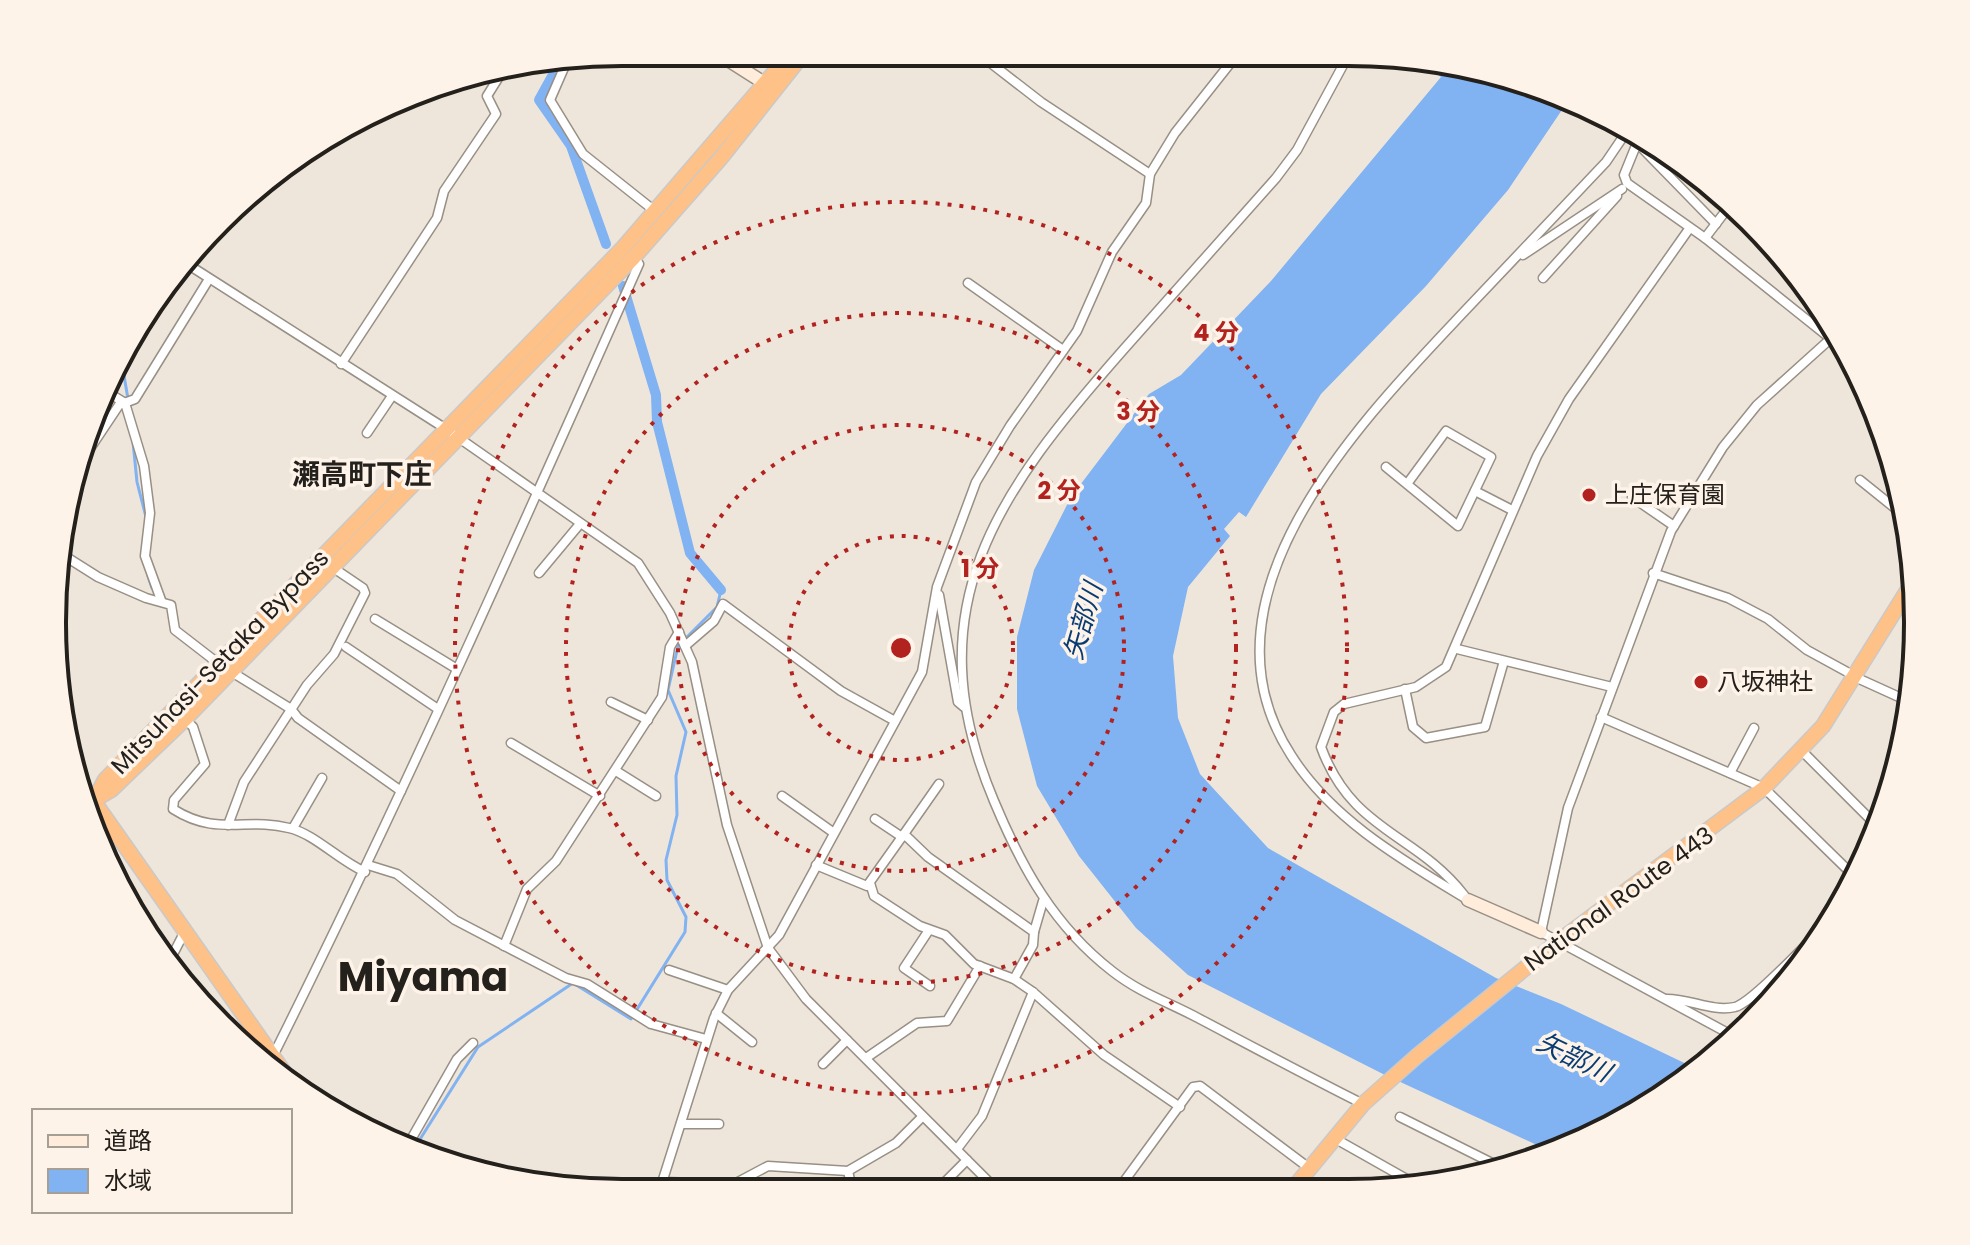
<svg xmlns="http://www.w3.org/2000/svg" width="1970" height="1245" font-family="Poppins,'Noto Sans JP',sans-serif">
  <style>
    .water { fill: #81b2f1 }
    .lines { fill: none; stroke-linecap: round; stroke-linejoin: round }
    .stream { stroke: #81b2f1; stroke-width: 3 }
    .canal { stroke: #81b2f1; stroke-width: 10 }
    .street-casing { stroke: #988f85; stroke-width: 11 }
    .secondary-casing { stroke: #988f85; stroke-width: 15 }
    .highway-casing { stroke: #cac9c9; stroke-width: 17 }
    .street { stroke: #fff; stroke-width: 8 }
    .secondary { stroke: #ffecdb; stroke-width: 12 }
    .highway { stroke: #fec188; stroke-width: 14 }
    .ring { fill: none; stroke: #b2221f; stroke-width: 4; stroke-dasharray: 4 8 }
    .poi-dot { fill: #b2221f; stroke: #fdf3e8; stroke-width: 3 }
    .labels { text-anchor: middle; stroke-width: 7; stroke-linejoin: round; paint-order: stroke }
    .poi-label { font-size: 24px; fill: #24201c; stroke: #fdf3e8; text-anchor: start }
    .street-label { font-size: 24px; fill: #24201c; stroke: #fdf3e8 }
    .water-label { font-size: 26px; font-style: italic; fill: #093c73; stroke: #fdf3e8 }
    .quarter-label { font-size: 28px; font-weight: bold; fill: #24201c; stroke: #fdf3e8 }
    .town-label { font-size: 40px; font-weight: bold; fill: #24201c; stroke: #fdf3e8 }
    .rim { fill: none; stroke: #24201c; stroke-width: 4 }
    .centre { fill: #b2221f; stroke: #fdf3e8; stroke-width: 4 }
    .ring-label { font-size: 24px; text-anchor: middle; font-weight: bold; fill: #b2221f; stroke: #fdf3e8; stroke-width: 7; stroke-linejoin: round; paint-order: stroke }
  </style>
  <rect width="100%" height="100%" fill="#efe6db"/>
  <!-- water -->
  <polygon class="water" points="1435,60 1570,98 1508,190 1426,286 1321,394 1246,517 1239,512 1224,529 1230,536 1188,587 1173,656 1178,718 1200,774 1268,848 1496,978 1561,1004 1697,1069 1600,1134 1552,1152 1383,1074 1188,975 1136,928 1079,856 1037,786 1017,709 1017,637 1034,570 1071,497 1149,394 1181,375 1271,281 1441,77 1430,68"/>
  <g class="lines">
    <!-- stream -->
    <g class="stream">
      <polyline points="122,364 128,399"/>
      <polyline points="133,442 137,482 146,517"/>
      <polyline points="148,576 152,588"/>
      <polyline points="1884,786 1890,792"/>
      <polyline points="412,1152 478,1047 573,983 631,1019 685,932 686,917 667,880 666,860 677,815 676,776 686,732 668,690 678,646 717,607 721,590"/>
      <polyline points="858,1188 858,1189"/>
    </g>
    <!-- canal -->
    <g class="canal">
      <polyline points="560,62 539,100 571,146 606,244"/>
      <polyline points="623,286 656,395 657,422 690,553 721,590"/>
    </g>
    <!-- street casing -->
    <g class="street-casing">
      <g id="street">
        <polyline points="979,54 1041,102 1150,174"/>
        <path d="M1348,56L1297,150L1276,178C1225,235 1175,292 1124,349C998,492 912,607 994,801C1022,868 1054,926 1112,971C1140,993 1168,1002 1198,1018C1253,1047 1307,1076 1363,1104"/>
        <polyline points="567,61 550,100 583,154 656,212"/>
        <polyline points="1639,138 1624,175 1627,183 1705,238 1831,339"/>
        <polyline points="1637,143 1716,224"/>
        <polyline points="1705,238 1731,204"/>
        <polyline points="1523,255 1622,189"/>
        <polyline points="184,262 446,429 638,563 670,613 692,662 727,825 768,948 806,999 997,1190"/>
        <polyline points="1543,278 1617,196"/>
        <polyline points="968,283 1063,350"/>
        <polyline points="341,364 437,218 444,191 496,114 487,96 502,72"/>
        <polyline points="107,392 125,403 144,466 150,513 145,556 161,600"/>
        <polyline points="367,433 392,396"/>
        <polyline points="1386,467 1458,526 1491,457 1446,431 1407,484"/>
        <polyline points="77,468 119,405 135,399 209,279"/>
        <polyline points="1860,480 1906,517"/>
        <polyline points="1475,491 1512,510"/>
        <polyline points="1632,497 1674,526"/>
        <polyline points="60,553 98,577 146,598 171,605 175,630 219,664 291,709 298,718 401,791"/>
        <polyline points="539,573 579,525"/>
        <polyline points="1653,573 1728,598 1768,619 1807,650 1849,673"/>
        <polyline points="939,595 958,702 964,707"/>
        <polyline points="375,619 457,669"/>
        <polyline points="685,646 714,621 723,604 841,691 895,721"/>
        <polyline points="346,647 438,709"/>
        <polyline points="1457,649 1612,687"/>
        <polyline points="1855,677 1910,702"/>
        <polyline points="1405,689 1413,727 1426,738 1485,727 1504,661"/>
        <polyline points="611,702 648,720"/>
        <polyline points="1601,717 1764,788 1857,879"/>
        <path d="M185,719L193,727L205,764L174,800L173,809C217,837 246,817 289,828C315,834 338,860 365,872"/>
        <polyline points="511,743 600,796"/>
        <polyline points="1806,755 1877,826"/>
        <polyline points="616,771 656,796"/>
        <polyline points="1730,773 1754,728"/>
        <polyline points="782,796 834,833"/>
        <polyline points="875,819 902,837"/>
        <polyline points="228,825 244,782 307,685 334,654 365,593 363,588 332,567"/>
        <polyline points="293,828 322,778"/>
        <polyline points="904,834 939,784"/>
        <polyline points="368,865 397,874 455,920 566,978 587,984 651,1024 706,1039"/>
        <polyline points="816,865 867,886 904,834 928,857 1034,932 1033,945 1014,979"/>
        <polyline points="870,883 874,896 920,926 945,935 974,964 1014,979 1033,992 1104,1055 1180,1107"/>
        <path d="M1464,895C1416,833 1352,832 1321,747L1334,712L1344,704L1416,687L1446,667L1537,456L1569,399L1689,229"/>
        <path d="M1468,900C1404,861 1332,820 1291,755C1189,598 1359,423 1460,316C1509,265 1557,213 1606,162L1627,131"/>
        <polyline points="929,930 904,968 930,986"/>
        <polyline points="1034,932 1043,901"/>
        <polyline points="504,946 527,889 556,861 662,697 670,647 679,632"/>
        <polyline points="169,962 185,931"/>
        <polyline points="669,970 728,990"/>
        <path d="M1667,999C1691,999 1712,1012 1735,1007C1754,1002 1815,935 1832,918"/>
        <polyline points="716,1013 752,1042"/>
        <polyline points="1737,1038 1541,932 1568,808 1671,531 1723,447 1757,405 1838,332"/>
        <path d="M273,1056C403,796 521,530 639,264L634,257"/>
        <polyline points="866,1058 917,1023 947,1021 980,966"/>
        <polyline points="823,1064 847,1040"/>
        <polyline points="1400,1117 1506,1170"/>
        <polyline points="681,1124 719,1124"/>
        <polyline points="1334,1138 1419,1186"/>
        <polyline points="957,1149 982,1116 1033,992"/>
        <polyline points="405,1150 457,1059 473,1043"/>
        <polyline points="848,1171 852,1189"/>
        <polyline points="663,1182 734,1184 768,1166 848,1171 896,1143 922,1117"/>
        <polyline points="660,1189 714,1018 728,990 779,935 922,672 937,587 976,482 1010,426 1077,331 1112,252 1146,203 1150,174 1175,133 1236,56"/>
        <polyline points="937,1190 967,1160"/>
        <polyline points="1117,1191 1193,1087 1200,1086 1309,1168"/>
      </g>
    </g>
    <!-- secondary casing -->
    <g class="secondary-casing">
      <g id="secondary">
        <polyline points="717,53 772,88"/>
        <polyline points="1468,900 1541,932"/>
      </g>
    </g>
    <!-- highway casing -->
    <g class="highway-casing">
      <g id="highway">
        <polyline points="71,769 293,1085"/>
        <polyline points="96,797 105,780 622,249 791,53"/>
        <polyline points="94,800 111,790 185,719 634,257 720,159 804,53"/>
        <polyline points="1291,1191 1363,1104 1417,1056 1555,944 1764,788 1823,726 1914,580"/>
      </g>
    </g>
    <!-- street -->
    <use href="#street" class="street"/>
    <!-- secondary -->
    <use href="#secondary" class="secondary"/>
    <!-- highway -->
    <use href="#highway" class="highway"/>
  </g>
  <!-- distance rings -->
  <g class="ring">
    <circle cx="901" cy="648" r="112"/>
    <circle cx="901" cy="648" r="223"/>
    <circle cx="901" cy="648" r="335"/>
    <circle cx="901" cy="648" r="446"/>
  </g>
  <!-- markers -->
  <g class="poi-dot">
    <circle cx="1589" cy="495" r="8"/>
    <circle cx="1701" cy="682" r="8"/>
  </g>
  <g class="labels">
    <!-- poi labels -->
    <g class="poi-label">
      <text x="1605" y="503">上庄保育園</text>
      <text x="1717" y="690">八坂神社</text>
    </g>
    <!-- street labels -->
    <g class="street-label">
      <text transform="translate(220 662) rotate(-46)" y="8">Mitsuhasi-Setaka Bypass</text>
      <text transform="translate(1619 899) rotate(-36)" y="8">National Route 443</text>
    </g>
    <!-- water labels -->
    <g class="water-label">
      <text transform="translate(1083 621) rotate(-74)" y="9">矢部川</text>
      <text transform="translate(1574 1057) rotate(26)" y="9">矢部川</text>
    </g>
    <!-- quarter labels -->
    <g class="quarter-label">
      <text x="362" y="484">瀬高町下庄</text>
    </g>
    <!-- town labels -->
    <g class="town-label">
      <text x="423" y="991">Miyama</text>
    </g>
  </g>
  <!-- crop -->
  <path d="M0 0H1970V1245H0ZM622 66H1348A556 556 0 0 1 1904 622V623A556 556 0 0 1 1348 1179H622A556 556 0 0 1 66 623V622A556 556 0 0 1 622 66Z" fill="#fdf3e8" fill-rule="evenodd"/>
  <path class="rim" d="M622 66H1348A556 556 0 0 1 1904 622V623A556 556 0 0 1 1348 1179H622A556 556 0 0 1 66 623V622A556 556 0 0 1 622 66Z"/>
  <circle cx="901" cy="648" r="12" class="centre"/>
  <g class="ring-label">
    <text x="1216" y="341">4 分</text>
    <text x="1138" y="420">3 分</text>
    <text x="1059" y="499">2 分</text>
    <text x="980" y="577">1 分</text>
  </g>
  <!-- legend -->
  <rect x="32" y="1109" width="260" height="104" fill="#fdf3e8" stroke="#a69f96" stroke-width="2"/>
  <rect x="48" y="1135" width="40" height="12" fill="#ffecdb" stroke="#a69f96" stroke-width="2"/>
  <text x="104" y="1149" font-size="24" fill="#24201c">道路</text>
  <rect x="48" y="1169" width="40" height="24" fill="#81b2f1" stroke="#a69f96" stroke-width="2"/>
  <text x="104" y="1189" font-size="24" fill="#24201c">水域</text>
</svg>
